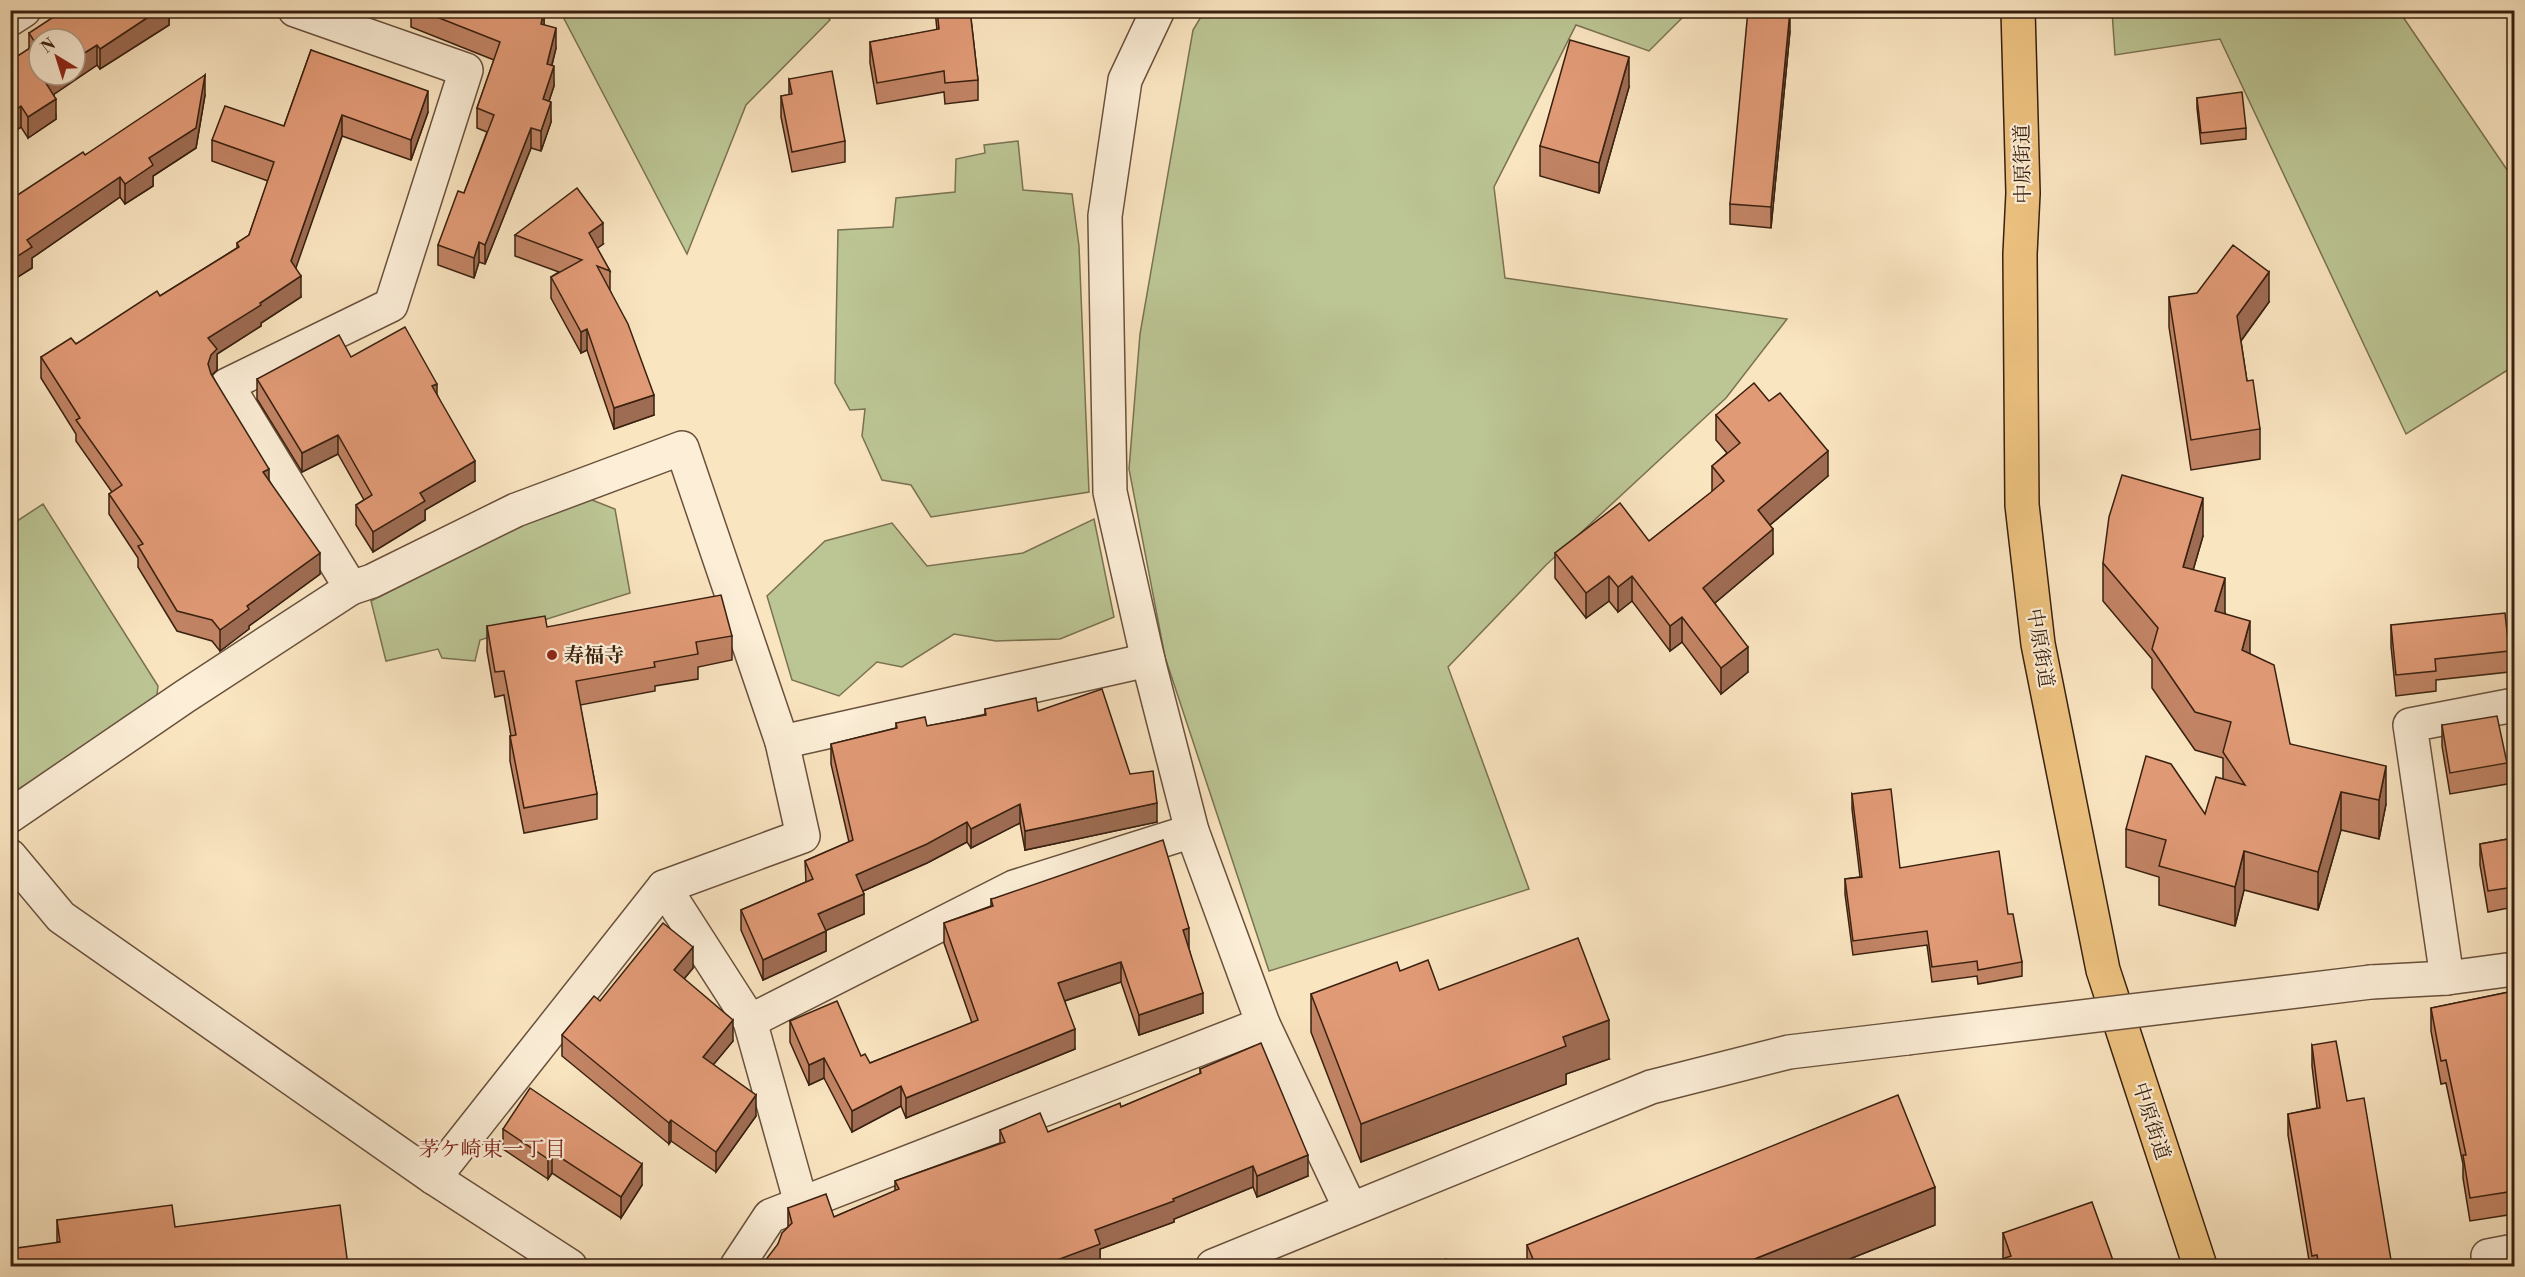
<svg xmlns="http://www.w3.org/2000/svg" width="2525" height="1277" font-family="'Libre Bodoni','Noto Serif JP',serif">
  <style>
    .green { fill: #bcc594; stroke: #7a7252; stroke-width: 1.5 }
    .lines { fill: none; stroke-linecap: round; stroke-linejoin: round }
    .minor-casing { stroke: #69513c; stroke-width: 36 }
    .major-casing { stroke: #39200f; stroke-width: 36 }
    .minor { stroke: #fceed7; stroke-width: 33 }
    .major { stroke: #edc280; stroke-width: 33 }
    .minor-bridge-casing { stroke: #69513c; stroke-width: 36; stroke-linecap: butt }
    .minor-bridge { stroke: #fceed7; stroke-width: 33 }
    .wall { fill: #c28465; stroke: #39200f; stroke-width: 1.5 }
    .shaded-wall { fill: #9e6c53; stroke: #39200f; stroke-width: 1.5 }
    .building { fill: #e19a76; stroke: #39200f; stroke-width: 1.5 }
    .poi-dot { fill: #8f2418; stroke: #fceed7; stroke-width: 2 }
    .labels { text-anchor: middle; stroke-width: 4.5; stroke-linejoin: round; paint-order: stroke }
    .street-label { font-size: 20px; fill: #39200f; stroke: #fceed7 }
    .poi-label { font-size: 20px; font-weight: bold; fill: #39200f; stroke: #fceed7; text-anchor: start }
    .neighbourhood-label { font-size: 21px; fill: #7a1f14; stroke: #fceed7 }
  </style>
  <rect width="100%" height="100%" fill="#fae5c1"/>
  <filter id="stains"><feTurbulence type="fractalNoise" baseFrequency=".00333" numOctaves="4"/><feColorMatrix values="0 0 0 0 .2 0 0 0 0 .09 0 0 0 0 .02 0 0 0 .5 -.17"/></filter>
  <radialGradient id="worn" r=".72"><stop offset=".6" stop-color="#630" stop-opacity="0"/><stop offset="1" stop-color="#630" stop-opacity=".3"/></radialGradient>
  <!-- green -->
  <g class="green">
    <polygon points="1205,10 1689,11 1649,51 1576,25 1494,187 1505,278 1787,319 1726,398 1546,565 1448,667 1529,889 1269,971 1165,657 1129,469 1140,334 1193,30"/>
    <polygon points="824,11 830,20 746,105 687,254 560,11"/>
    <polygon points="2112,11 2408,11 2403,17 2514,180 2514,366 2406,434 2220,39 2115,55"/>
    <polygon points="1018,141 1023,190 1072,194 1079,246 1089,492 931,517 911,485 882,480 862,436 865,409 850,410 835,383 838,230 893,227 896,198 955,192 956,159 985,153 984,145"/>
    <polygon points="592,500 615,509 630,593 480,640 475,661 442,658 438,649 386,661 371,601 529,520 573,503"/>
    <polygon points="43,504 158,686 156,703 11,794 11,525"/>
    <polygon points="1094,519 1114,617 1060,639 996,641 954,634 902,667 877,662 839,696 792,680 767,596 825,541 892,523 927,566 1023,553"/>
  </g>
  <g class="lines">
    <!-- minor casing -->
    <g class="minor-casing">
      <g id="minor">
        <polyline points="1158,10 1125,80 1105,216 1110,492 1148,660 1192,831 1263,1024 1350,1208"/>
        <polyline points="10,19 24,10"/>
        <polyline points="351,588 372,581 516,510 682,448 782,742 803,836 664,887 434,1178"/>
        <polyline points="782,742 1148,660"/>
        <polyline points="10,816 184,697 351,588 227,385 391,305 466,70 295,10"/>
        <polyline points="10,856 61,917 434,1178 570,1266"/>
        <polyline points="664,887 750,1021 801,1203"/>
        <polyline points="2447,978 2410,725 2514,705"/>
        <polyline points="2371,982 2447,978 2514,969"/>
        <polyline points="750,1021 1014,887 1192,831"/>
        <polyline points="737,1266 770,1216 1263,1024"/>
        <polyline points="1213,1266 1651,1087 1789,1052 1907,1038"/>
        <polyline points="2490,1266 2488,1256 2514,1251"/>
      </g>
    </g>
    <!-- major casing -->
    <g class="major-casing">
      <polyline id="major" points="2018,10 2023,193 2020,254 2022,505 2038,644 2103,970 2200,1266"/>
    </g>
    <!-- minor -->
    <use href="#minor" class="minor"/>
    <!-- major -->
    <use href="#major" class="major"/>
    <!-- minor-bridge casing -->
    <g class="minor-bridge-casing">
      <polyline id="minor-bridge" points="1907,1038 2371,982"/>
    </g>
    <!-- minor-bridge -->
    <use href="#minor-bridge" class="minor-bridge"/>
  </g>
  <!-- wall -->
  <g class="wall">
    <polygon points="169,10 169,25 100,69 97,65 54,94 56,119 28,138 21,127 10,135 29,48 29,33"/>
    <polygon points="411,10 544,10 544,25 556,48 552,65 554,86 549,101 551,122 541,151 531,148 485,264 479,262 474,278 438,265 438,245 464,193 487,132 477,128 477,108 494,60 411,27"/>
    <polygon points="935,10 970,10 978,80 978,100 945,104 944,92 877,104 870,63 870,42 937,30"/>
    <polygon points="1790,31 1771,228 1730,224 1730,204"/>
    <polygon points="311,50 428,112 411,160 342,136 295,268 301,297 261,323 261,326 217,354 217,370 212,375 320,574 249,626 249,629 220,651 212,641 177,631 138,567 138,558 109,514 109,494 112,492 76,441 76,434 41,378 41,357 76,344 160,296 237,248 237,243 249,235 268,181 212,161 212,140 284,126"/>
    <polygon points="789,79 845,141 845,162 792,172 781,117 781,96 789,95"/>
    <polygon points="1629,87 1599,193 1540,176 1540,146"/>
    <polygon points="205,95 196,148 153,176 153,186 125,204 120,197 32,258 32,268 10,282 10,200 85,155"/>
    <polygon points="2197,98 2246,128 2246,139 2201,144 2197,108"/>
    <polygon points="515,235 603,244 597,248 610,271 610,290 654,415 614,429 587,350 581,353 551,298 551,277 559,272 515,256"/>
    <polygon points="2169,297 2269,302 2241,341 2247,381 2260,429 2260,459 2191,470 2169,327"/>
    <polygon points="351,357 437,394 475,481 425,510 425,520 373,552 356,525 356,505 364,500 338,454 302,472 257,399 257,379"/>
    <polygon points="1716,415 1828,476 1770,525 1773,554 1715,603 1748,672 1721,694 1682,642 1670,651 1632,601 1618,612 1609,601 1586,618 1555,578 1555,553 1649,541 1712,492 1712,466 1727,453 1716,440"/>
    <polygon points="2203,536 2193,570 2225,613 2250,654 2290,744 2386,804 2379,839 2341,830 2318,910 2244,890 2235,926 2159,905 2159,877 2126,867 2126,829 2205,814 2223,779 2223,758 2195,750 2152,688 2152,659 2103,601 2103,563"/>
    <polygon points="2391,625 2509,651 2509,672 2436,680 2436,691 2396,696 2391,646"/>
    <polygon points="487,626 547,627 732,636 732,660 698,667 698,679 655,686 655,691 580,705 597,794 597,819 524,833 510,761 510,736 511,736 504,695 495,697 487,651"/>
    <polygon points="985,709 1038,711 1130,774 1157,822 1025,850 1020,823 971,848 967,842 927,863 863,891 864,914 826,930 826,951 763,980 741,930 741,910 806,882 805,861 849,842 831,764 831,744 896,728 896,723 927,726 985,715"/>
    <polygon points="2442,725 2507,763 2507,784 2450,794 2442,746"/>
    <polygon points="1852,794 1900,868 2008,914 2022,962 2022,976 1978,984 1977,976 1932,982 1927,945 1853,955 1845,894 1845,879 1860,877 1852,809"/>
    <polygon points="2514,838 2514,907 2488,912 2480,865 2480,844"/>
    <polygon points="991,899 1189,948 1203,1013 1139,1035 1121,982 1065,1001 1075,1049 906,1118 901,1106 852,1132 824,1078 809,1085 790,1042 790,1021 861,1056 870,1063 972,1023 944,943 944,923 991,906"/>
    <polygon points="693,968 684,979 733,1041 713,1065 756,1116 716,1172 671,1141 669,1144 562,1056 562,1035 600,1001"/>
    <polygon points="1400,971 1439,990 1609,1059 1566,1074 1566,1084 1361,1162 1311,1032 1311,994"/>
    <polygon points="2514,991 2514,1214 2470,1221 2463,1178 2463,1164 2446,1083 2441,1084 2431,1031 2431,1008"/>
    <polygon points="2312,1045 2347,1101 2392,1266 2310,1266 2288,1135 2288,1114 2317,1108 2312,1066"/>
    <polygon points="1200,1069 1308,1176 1257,1197 1253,1187 1174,1219 1174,1222 1100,1249 1100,1264 778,1244 788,1227 788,1208 834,1217 895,1191 895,1181 1000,1143 1000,1130 1048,1132 1121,1107 1200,1074"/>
    <polygon points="503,1129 642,1185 621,1218 552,1173 548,1179 503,1149"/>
    <polygon points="57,1220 175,1227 57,1242"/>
    <polygon points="1935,1225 1832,1266 1527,1266 1527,1245"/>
    <polygon points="2003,1233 2115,1266 2003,1259"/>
  </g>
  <!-- shaded-wall -->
  <g class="shaded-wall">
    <polygon points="159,10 169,10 169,25 100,69 100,49"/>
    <polygon points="544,10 544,29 541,24"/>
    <polygon points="1790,11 1790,31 1771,228 1771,207"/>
    <polygon points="556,28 556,48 547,84 547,64"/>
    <polygon points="97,45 97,65 44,101 44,80 52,75 75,75 75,59"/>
    <polygon points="1629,57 1629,87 1599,193 1599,163"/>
    <polygon points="554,66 554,86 543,119 543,99"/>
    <polygon points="205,75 205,95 196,148 153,176 153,186 125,204 125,184 149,158"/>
    <polygon points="428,91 428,112 411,160 411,140"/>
    <polygon points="56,99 56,119 28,138 28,117"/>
    <polygon points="551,102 551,122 541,151 541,131"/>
    <polygon points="21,106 21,127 10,135 10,114"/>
    <polygon points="342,115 342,136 291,282 291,261"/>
    <polygon points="531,128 531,148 485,264 485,245"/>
    <polygon points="120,177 120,197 32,258 32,268 10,282 10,261 27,240"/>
    <polygon points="603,223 603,244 589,254 589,233"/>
    <polygon points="479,242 479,262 474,278 474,258"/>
    <polygon points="2269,272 2269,302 2237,346 2237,316"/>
    <polygon points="301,276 301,297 261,323 261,326 217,354 217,370 211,376 208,384 208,338"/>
    <polygon points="587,329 587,350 581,353 581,332"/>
    <polygon points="437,384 437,403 432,386"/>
    <polygon points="654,395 654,415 614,429 614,408"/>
    <polygon points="338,435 338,454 302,472 302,453"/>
    <polygon points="1828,451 1828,476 1758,535 1758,510"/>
    <polygon points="475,461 475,481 425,510 425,520 373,552 373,532 420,493"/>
    <polygon points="269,469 269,490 263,472"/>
    <polygon points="2203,498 2203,536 2183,605 2183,567"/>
    <polygon points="1773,529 1773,554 1703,613 1703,588"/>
    <polygon points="320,553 320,574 249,626 249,629 220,651 220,630 247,606"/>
    <polygon points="1609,576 1609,601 1586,618 1586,593"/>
    <polygon points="1632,576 1632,601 1618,612 1618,587"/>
    <polygon points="2225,578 2225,617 2215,611"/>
    <polygon points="1682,617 1682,642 1670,651 1670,626"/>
    <polygon points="2250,621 2250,659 2242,650"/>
    <polygon points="1748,647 1748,672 1721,694 1721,668"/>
    <polygon points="2386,766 2386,804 2379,839 2379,800"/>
    <polygon points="2341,792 2341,830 2318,910 2318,872"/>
    <polygon points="1157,803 1157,822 1025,850 1025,831"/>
    <polygon points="1020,804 1020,823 971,848 971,829"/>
    <polygon points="967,822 967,842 927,863 856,894 856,875"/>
    <polygon points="2244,851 2244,890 2235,926 2235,887"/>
    <polygon points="864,894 864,914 818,934 818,914"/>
    <polygon points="1189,928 1189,948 1183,950 1183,930"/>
    <polygon points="826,931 826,951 763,980 763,960"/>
    <polygon points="693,947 693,968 674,991 674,970"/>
    <polygon points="1121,962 1121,982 1058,1003 1058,983"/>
    <polygon points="1203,993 1203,1013 1139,1035 1139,1015"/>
    <polygon points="733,1020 733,1041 703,1077 703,1057"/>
    <polygon points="1609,1020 1609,1059 1566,1074 1566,1084 1361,1162 1361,1124 1563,1037"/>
    <polygon points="1075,1029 1075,1049 906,1118 906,1098"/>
    <polygon points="824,1058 824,1078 809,1085 809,1065"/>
    <polygon points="901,1086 901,1106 852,1132 852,1111"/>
    <polygon points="756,1095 756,1116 716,1172 716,1152"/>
    <polygon points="671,1120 671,1141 669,1144 669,1123"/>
    <polygon points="552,1152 552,1173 548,1179 548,1159"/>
    <polygon points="1308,1155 1308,1176 1257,1197 1257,1176"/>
    <polygon points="642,1164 642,1185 621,1218 621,1197"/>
    <polygon points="1253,1166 1253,1187 1174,1219 1174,1222 1100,1249 1100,1264 1095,1266 1041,1266 1095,1230"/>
    <polygon points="1935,1187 1935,1225 1832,1266 1737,1266"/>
  </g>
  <!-- building -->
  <g class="building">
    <polygon points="64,10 159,10 100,49 97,45 75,59 75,39 39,39 39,75 52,75 44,80 56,99 28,117 21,106 10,114 10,61 36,44 29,33"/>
    <polygon points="419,10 544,10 541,24 556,28 547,64 554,66 543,99 551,102 541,131 531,128 485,245 479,242 474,258 438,245 458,191 464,193 494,115 477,108 500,42"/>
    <polygon points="937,10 970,10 978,80 945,83 944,71 877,83 870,42 939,29"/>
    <polygon points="1748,10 1790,11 1771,207 1730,204"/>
    <polygon points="1570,40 1629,57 1599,163 1540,146"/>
    <polygon points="311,50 428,91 411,140 342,115 291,261 301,276 260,303 261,305 208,338 217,349 211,355 208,364 211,374 269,469 263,472 320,553 247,606 249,609 220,630 212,620 177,611 138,546 143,544 109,494 122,485 76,420 80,418 41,357 71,338 76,344 157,291 160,296 239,247 237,243 249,235 274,162 212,140 225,106 284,126"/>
    <polygon points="832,71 845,141 792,152 781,96 792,94 789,79"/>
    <polygon points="205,75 196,128 149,158 153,165 125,184 120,177 27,240 32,247 10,261 10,200 83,152 85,155"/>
    <polygon points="2242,92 2246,128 2201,133 2197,98"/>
    <polygon points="577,188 603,223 589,233 610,271 597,266 628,324 654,395 614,408 587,329 581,332 551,277 582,260 515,235"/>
    <polygon points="2233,245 2269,272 2237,316 2247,381 2253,380 2260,429 2191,440 2169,297 2197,293"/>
    <polygon points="405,327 437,384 432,386 475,461 420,493 425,501 373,532 356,505 372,495 338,435 302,453 257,379 339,335 351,357"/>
    <polygon points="1754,383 1769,401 1780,393 1828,451 1758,510 1773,529 1703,588 1748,647 1721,668 1682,617 1670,626 1632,576 1618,587 1609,576 1586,593 1555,553 1620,503 1649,541 1710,493 1724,481 1712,466 1740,443 1716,415"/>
    <polygon points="2122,475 2203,498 2183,567 2225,578 2215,611 2250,621 2242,650 2274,665 2290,744 2386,766 2379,800 2341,792 2318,872 2244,851 2235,887 2159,866 2166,840 2126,829 2146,756 2171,764 2205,814 2216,777 2245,785 2223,752 2231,722 2195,712 2152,649 2158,628 2103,563 2109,517"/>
    <polygon points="721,595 732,636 696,642 698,654 654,662 655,667 576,681 597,794 524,808 510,736 516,735 504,671 495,672 487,626 545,616 547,627"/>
    <polygon points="2505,613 2509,651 2435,659 2436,671 2396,675 2391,625"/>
    <polygon points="1102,689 1130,774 1153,771 1157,803 1025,831 1020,804 971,829 967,822 927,844 856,875 864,894 818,914 826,931 763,960 741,910 813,879 805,861 853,840 831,744 897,728 896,723 925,717 927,726 986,715 985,709 1036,698 1038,711"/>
    <polygon points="2497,716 2507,763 2450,773 2442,725"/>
    <polygon points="1891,789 1900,868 1999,851 2008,914 2013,914 2022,962 1978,970 1977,961 1932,967 1927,931 1853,941 1845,879 1862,877 1852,794"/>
    <polygon points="2514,838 2514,887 2488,891 2480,844"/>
    <polygon points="1163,840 1189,928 1183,930 1203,993 1139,1015 1121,962 1058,983 1075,1029 906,1098 901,1086 852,1111 824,1058 809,1065 790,1021 837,1001 861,1056 865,1054 870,1063 978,1020 944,923 993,906 991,899 995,898"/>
    <polygon points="663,923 693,947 674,970 733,1020 703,1057 756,1095 716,1152 671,1120 669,1123 562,1035 594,996 600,1001"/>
    <polygon points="1578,938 1609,1020 1563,1037 1566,1046 1361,1124 1311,994 1397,962 1400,971 1428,960 1439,990"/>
    <polygon points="2514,991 2514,1191 2470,1198 2463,1155 2466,1155 2446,1060 2441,1061 2431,1008"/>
    <polygon points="2336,1041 2347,1101 2364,1098 2392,1266 2319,1266 2317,1255 2312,1256 2288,1114 2320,1108 2312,1045"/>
    <polygon points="1261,1043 1308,1155 1257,1176 1253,1166 1173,1199 1174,1201 1095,1230 1100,1244 1041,1266 761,1266 778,1244 782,1233 792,1223 788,1208 826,1194 834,1217 899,1189 895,1181 1005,1142 1000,1130 1040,1113 1048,1132 1120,1103 1121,1107 1201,1073 1200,1069"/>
    <polygon points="530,1088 642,1164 621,1197 552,1152 548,1159 503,1129"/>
    <polygon points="1898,1095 1935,1187 1737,1266 1536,1266 1527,1245"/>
    <polygon points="2092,1202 2115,1266 1982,1266 2011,1256 2003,1233"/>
    <polygon points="172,1205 175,1227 340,1205 348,1266 10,1266 10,1249 60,1242 57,1220"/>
    <polygon points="1446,1259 1449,1266 1429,1266"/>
  </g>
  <!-- markers -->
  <circle class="poi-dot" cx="552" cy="655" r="6"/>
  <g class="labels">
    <!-- street labels -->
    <g class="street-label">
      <text transform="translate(2022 164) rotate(-91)" y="7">中原街道</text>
      <text transform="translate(2041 648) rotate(81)" y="7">中原街道</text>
      <text transform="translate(2152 1121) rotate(72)" y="7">中原街道</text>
    </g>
    <!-- poi labels -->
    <g class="poi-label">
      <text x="564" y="662">寿福寺</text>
    </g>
    <!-- neighbourhood labels -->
    <g class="neighbourhood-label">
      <text x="492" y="1156">茅ケ崎東一丁目</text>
    </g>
  </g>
  <!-- margin -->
  <rect width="2525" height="1277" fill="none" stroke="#fae5c1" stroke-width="36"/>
  <rect x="12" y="12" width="2501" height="1253" fill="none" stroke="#39200f" stroke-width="3"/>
  <rect x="18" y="18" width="2489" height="1241" fill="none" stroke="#39200f" stroke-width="1.5"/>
  <!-- north arrow -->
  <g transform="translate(57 57) rotate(322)"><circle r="28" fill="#fceed7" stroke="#ae9c87" stroke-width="1.5"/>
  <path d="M0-4.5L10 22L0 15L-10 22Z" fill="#8f2418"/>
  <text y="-9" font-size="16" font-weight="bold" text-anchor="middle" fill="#39200f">N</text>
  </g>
  <rect width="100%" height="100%" filter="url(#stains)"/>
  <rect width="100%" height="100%" fill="url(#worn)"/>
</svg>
